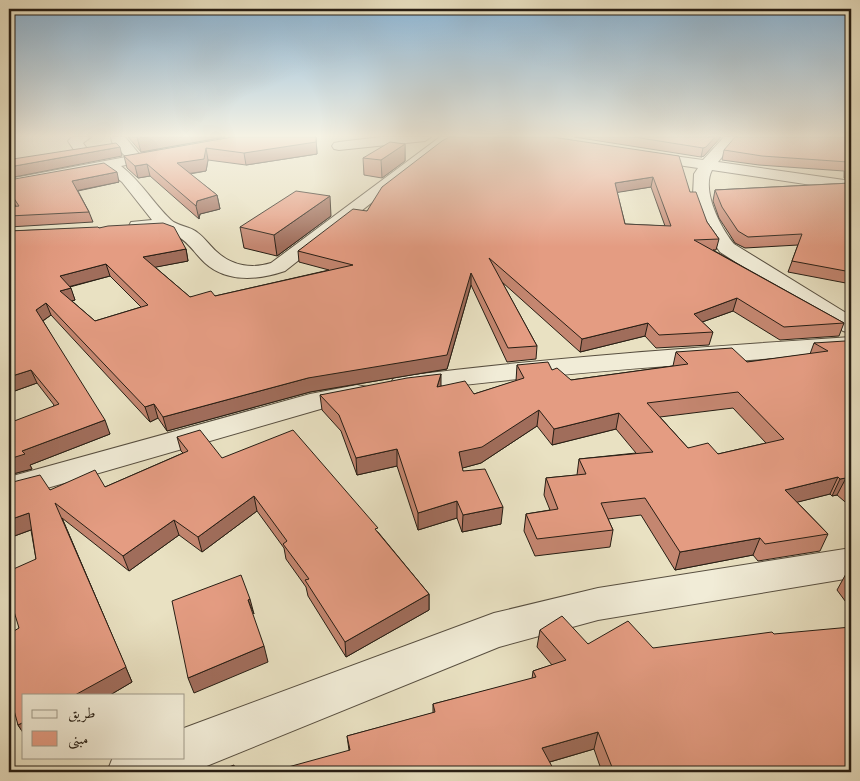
<svg xmlns="http://www.w3.org/2000/svg" width="860" height="781" font-family="'IM FELL Great Primer',Amiri,serif">
  <style>
    .lines { fill: none; stroke-linecap: round; stroke-linejoin: round }
    .minor-casing { stroke: #584f40; stroke-width: 2 }
    .minor { fill: #f1ecd7; fill-rule: evenodd }
    .wall { fill: #c48670; stroke: #271e14; fill-rule: evenodd }
    .shaded-wall { fill: #a06d5b; stroke: #271e14 }
    .building { fill: #e49c82; stroke: #271e14; fill-rule: evenodd }
  </style>
  <rect width="100%" height="100%" fill="#e9e1c2"/>
  <filter id="stains"><feTurbulence type="fractalNoise" baseFrequency=".004" numOctaves="4"/><feColorMatrix values="0 0 0 0 .2 0 0 0 0 .09 0 0 0 0 .02 0 0 0 .5 -.17"/></filter>
  <radialGradient id="worn" r=".72"><stop offset=".6" stop-color="#630" stop-opacity="0"/><stop offset="1" stop-color="#630" stop-opacity=".3"/></radialGradient>
  <g class="lines">
    <!-- minor casing -->
    <g class="minor-casing">
      <g id="minor">
        <polygon points="91,137 83,143 88,150 86,153 76,153 68,141 72,137"/>
        <path d="M111,137H125L139,154L161,150L166,151L168,154L166,157L121,166C141,181 153,203 171,220C177,226 190,226 198,233C205,238 210,246 217,252C232,266 252,269 271,263L440,137H455L285,271C259,280 227,283 205,263C195,254 189,242 177,236C163,228 146,234 131,230L129,226L131,222L152,220L122,182L106,169L9,189V179L126,157L112,142Z"/>
        <polygon points="381,137 431,137 425,141 339,150 334,149 332,146 334,143 339,142"/>
        <path d="M724,137H738L718,162L851,181V191L712,170C701,191 721,228 734,244L851,316V333L843,331L720,252L706,232L693,195L694,174L698,168L644,160L639,159L637,156L639,153L644,152L703,160Z"/>
        <path d="M851,337V353C702,363 553,373 404,392L394,390L390,384L394,378L404,376C553,357 702,347 851,337Z"/>
        <polygon points="357,385 367,387 371,393 367,399 324,408 9,499 9,477 310,394"/>
        <polygon points="851,548 851,578 598,620 499,647 192,772 107,772 113,757 184,757 184,728 494,613 598,588"/>
      </g>
    </g>
    <!-- minor -->
    <use href="#minor" class="minor"/>
  </g>
  <!-- wall -->
  <g class="wall">
    <polygon points="128,137 225,137 141,152"/>
    <polygon points="316,137 317,154 246,165 208,160 206,171 190,174 217,195 220,209 200,214 199,219 150,176 138,178 127,168 124,156"/>
    <path d="M552,137L690,192L707,222L719,239L716,250H713L844,323L839,336L780,340L733,311L702,322L713,332L709,345L656,348L645,336L580,352L502,282L537,346L536,359L507,362L471,285L447,369L310,392L167,431L158,418L150,422L51,315L43,321L110,434L30,465L32,469L9,475L54,405L37,383L9,393V231L99,228L186,249L188,261L155,267L190,297L215,296L329,270L299,262L298,251L367,211ZM651,187L665,226L625,224L617,192ZM110,276L141,307L95,321L72,301L75,300L70,287Z"/>
    <polygon points="574,137 721,137 704,156 701,157"/>
    <polygon points="851,137 851,180 844,178 844,171 759,165 722,160 724,150"/>
    <polygon points="405,144 405,161 382,178 364,175 363,158"/>
    <polygon points="9,180 119,182 78,191 89,212 93,222 9,227 9,207 16,206 9,196"/>
    <polygon points="851,183 851,284 788,272 798,245 745,248 735,243 730,235 719,218 713,201 715,190"/>
    <polygon points="331,216 277,256 244,248 240,227"/>
    <path d="M814,343L851,347V507L837,495L832,496L830,494L797,502L828,534L820,551L758,561L753,555L675,570L641,515L608,519L613,530L610,547L535,556L524,531L526,514L550,510L544,495L546,478L577,475L579,459L636,453L616,429L552,445L537,426L481,463L462,468L463,471L501,524L462,532L457,518L418,530L397,466L357,475L341,431L322,410L320,395L441,386L474,394L516,381L517,365L552,370L571,380L673,366L676,352L747,362L810,354ZM733,408L766,443L718,454L688,448L660,417Z"/>
    <polygon points="177,437 378,532 429,594 429,610 346,657 308,596 306,587 286,559 284,548 257,511 202,552 179,535 129,571 62,518 132,682 110,695 24,695 24,734 18,725 13,653 36,559 31,530 9,538 9,483 50,490 105,487 183,453 181,451"/>
    <polygon points="847,572 851,572 851,609 837,590"/>
    <polygon points="540,630 588,644 653,648 851,772 602,772 594,749 550,762 349,750 347,736 433,713 433,704 532,679 533,671 552,665 537,647"/>
  </g>
  <!-- shaded-wall -->
  <g class="shaded-wall">
    <polygon points="137,137 225,137 141,152"/>
    <polygon points="316,137 317,154 246,165 244,153"/>
    <polygon points="715,137 721,137 704,156 701,157 703,148"/>
    <polygon points="405,144 405,161 382,178 381,160"/>
    <polygon points="120,147 122,156 9,178 9,167"/>
    <polygon points="206,148 208,160 206,171 179,175 177,163"/>
    <polygon points="147,164 150,176 138,178 135,166"/>
    <polygon points="117,172 119,182 75,191 72,181"/>
    <polygon points="653,177 651,187 614,193 615,183"/>
    <polygon points="217,195 220,209 200,214 199,219 196,206 197,201"/>
    <polygon points="330,196 331,216 277,256 274,235"/>
    <polygon points="186,249 188,261 146,269 143,257"/>
    <polygon points="106,264 110,276 64,288 60,276"/>
    <polygon points="471,273 471,285 447,369 310,392 167,431 163,417 308,378"/>
    <polygon points="71,288 75,300 65,303 60,291"/>
    <polygon points="737,298 733,311 691,326 694,314"/>
    <polygon points="46,303 51,315 41,322 36,310"/>
    <polygon points="648,323 645,336 580,352 582,339"/>
    <polygon points="31,370 37,383 9,393 9,377"/>
    <polygon points="441,374 441,389 437,387"/>
    <polygon points="154,404 158,418 150,422 145,407"/>
    <polygon points="539,410 537,426 481,463 459,469 459,452"/>
    <polygon points="619,413 616,429 552,445 554,429"/>
    <polygon points="105,420 110,434 30,465 32,469 9,475 9,459 22,451"/>
    <polygon points="397,449 397,466 357,475 356,458"/>
    <polygon points="838,477 830,494 778,507 785,490"/>
    <polygon points="846,478 837,495 832,496 840,479"/>
    <polygon points="254,496 257,511 202,552 198,537"/>
    <polygon points="457,501 457,518 418,530 418,513"/>
    <polygon points="503,507 501,524 462,532 463,515"/>
    <polygon points="29,513 36,528 9,538 9,520"/>
    <polygon points="62,518 132,682 110,695 75,695"/>
    <polygon points="174,520 179,535 129,571 123,556"/>
    <polygon points="760,538 753,555 675,570 680,552"/>
    <polygon points="429,594 429,610 346,657 345,642"/>
    <polygon points="250,599 254,614 248,600"/>
    <polygon points="264,646 268,662 194,693 188,678"/>
    <polygon points="24,722 24,734 18,725"/>
    <polygon points="598,732 594,749 539,765 542,748"/>
  </g>
  <!-- building -->
  <g class="building">
    <polygon points="232,137 316,137 316,142 244,153 206,148 204,159 177,163 217,195 197,201 196,206 147,164 135,166 124,156"/>
    <path d="M449,137H552L679,156L690,192H696L707,222L719,239L694,240L844,323L784,327L737,298L694,314L713,332L659,335L648,323L582,339L489,258L537,346L508,348L471,273L447,355L308,378L163,417L154,404L145,407L46,303L36,310L105,420L22,451L25,454L9,459V423L59,404L31,370L9,377V231L98,227L99,228L108,226L163,223L174,227L186,249L143,257L190,297L211,291L215,296L353,265L298,251L353,209L367,211L382,187L442,141ZM653,177L671,226L625,224L615,183ZM106,264L148,305L95,321L60,291L71,288L60,276Z"/>
    <polygon points="634,137 715,137 706,147 703,148"/>
    <polygon points="735,137 851,137 851,169 848,168 848,162 762,156 724,150"/>
    <polygon points="390,142 405,144 381,160 363,158"/>
    <polygon points="116,143 120,147 9,167 9,155 13,159"/>
    <polygon points="104,163 117,172 72,181 89,212 9,216 9,207 19,206 9,191 9,180"/>
    <polygon points="851,183 851,272 792,261 802,234 748,237 738,231 722,207 715,190"/>
    <polygon points="296,191 330,196 274,235 240,227"/>
    <path d="M845,341L851,347V483L846,478L840,479L838,477L785,490L828,534L765,544L760,538L680,552L645,498L601,503L613,530L537,539L526,514L558,509L546,478L586,474L579,459L653,452L619,413L554,429L539,410L482,447L459,452L463,471L485,469L503,507L463,515L457,501L418,513L397,449L356,458L339,415L320,395L407,378L441,374L437,387L465,381L474,394L524,378L517,365L548,362L552,370L557,368L571,380L688,364L676,352L732,348L747,362L828,351L814,343ZM738,392L784,439L718,454L708,443L688,448L647,403Z"/>
    <polygon points="200,430 222,458 293,430 378,528 375,529 429,594 345,642 305,580 309,579 283,544 287,541 254,496 198,537 174,520 123,556 55,503 126,667 75,695 24,695 24,722 18,725 9,692 9,656 13,653 9,637 9,634 19,628 9,595 9,571 36,559 29,513 9,520 9,483 40,475 50,490 95,470 105,487 188,451 177,437"/>
    <polygon points="847,572 851,572 851,578"/>
    <polygon points="241,575 250,599 248,600 264,646 188,678 172,601"/>
    <polygon points="562,616 588,644 628,621 653,648 772,632 774,634 851,627 851,772 614,772 598,732 542,748 555,772 270,772 350,750 347,736 435,712 433,704 536,677 533,671 566,660 540,630"/>
    <polygon points="234,765 235,772 216,772"/>
  </g>
  <!-- sky -->
  <linearGradient id="sky" x2="0" y2="1"><stop stop-color="#8ab6d8"/><stop offset="0.55" stop-color="#f5f2e4"/><stop offset="1" stop-color="#f5f2e4" stop-opacity="0"/></linearGradient>
  <rect width="860" height="247" fill="url(#sky)"/>
  <!-- margin -->
  <rect width="860" height="781" fill="none" stroke="#e9e1c2" stroke-width="30"/>
  <rect x="10" y="10" width="840" height="761" fill="none" stroke="#271e14" stroke-width="2.5"/>
  <rect x="15" y="15" width="830" height="751" fill="none" stroke="#271e14"/>
  <!-- legend -->
  <rect x="22" y="694" width="162" height="65" fill="#f1ecd7" stroke="#a09a89"/>
  <rect x="32" y="710" width="25" height="8" fill="#f1ecd7" stroke="#a09a89"/>
  <text x="68" y="718" font-size="15" fill="#271e14">طريق</text>
  <rect x="32" y="731" width="25" height="15" fill="#e49c82" stroke="#a09a89"/>
  <text x="68" y="744" font-size="15" fill="#271e14">مبنى</text>
  <rect width="100%" height="100%" filter="url(#stains)"/>
  <rect width="100%" height="100%" fill="url(#worn)"/>
</svg>
